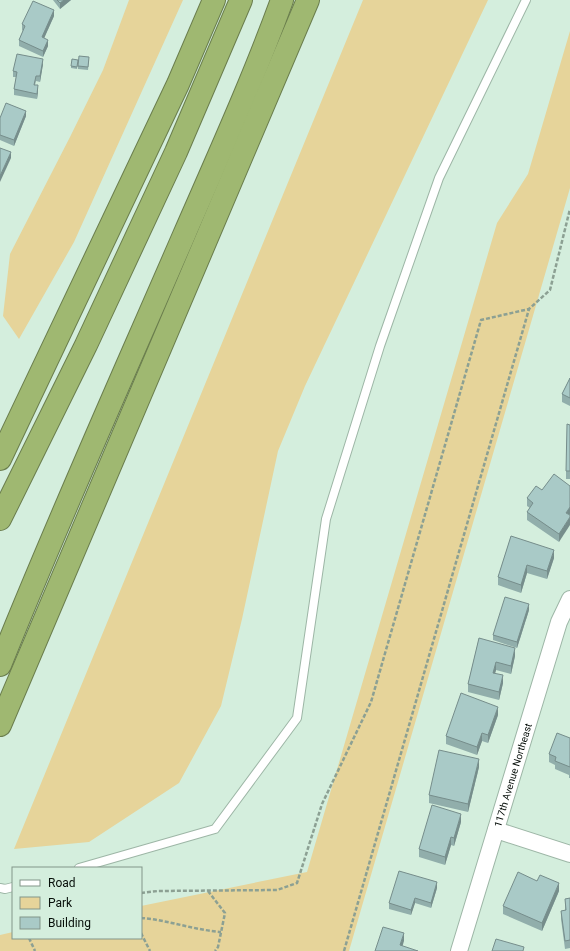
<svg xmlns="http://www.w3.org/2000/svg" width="570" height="951" font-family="Roboto,sans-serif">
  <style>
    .green { fill: #e6d49a }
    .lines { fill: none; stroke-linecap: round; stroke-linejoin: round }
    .lane-casing { stroke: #9db6a6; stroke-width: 10 }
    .street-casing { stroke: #9db6a6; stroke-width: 18 }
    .highway-casing { stroke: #6a7d4d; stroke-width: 24 }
    .path { stroke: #8ca093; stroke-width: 2.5; stroke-dasharray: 4 2; stroke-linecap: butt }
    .lane { stroke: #fff; stroke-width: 8 }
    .street { stroke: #fff; stroke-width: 16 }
    .highway { stroke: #9fb871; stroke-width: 22 }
    .wall { fill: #91aeab }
    .shaded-wall { fill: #768d8b }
    .building { fill: #a9cac7; stroke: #768d8b }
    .labels { text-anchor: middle; stroke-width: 3; stroke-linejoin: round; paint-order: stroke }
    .street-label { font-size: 10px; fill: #070f0a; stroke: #d4eedd }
  </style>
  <rect width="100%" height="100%" fill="#d4eedd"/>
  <!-- green -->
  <g class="green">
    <polygon points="129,0 183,0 74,242 19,339 3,316 10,254 70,137 103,70"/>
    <polygon points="363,0 488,0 305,386 278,451 242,619 221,706 179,783 89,842 14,849"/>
    <polygon points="570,31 570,188 349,951 0,951 0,935 13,932 13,938 141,938 141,906 307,872 497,223 528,174"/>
  </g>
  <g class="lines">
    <!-- lane casing -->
    <g class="lane-casing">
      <g id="lane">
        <polyline points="79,868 215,829 297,718 326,519 380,346 439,178 526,0"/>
        <polyline points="0,888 5,889 13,887"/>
      </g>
    </g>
    <!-- street casing -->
    <g class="street-casing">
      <g id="street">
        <polyline points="496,830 570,854"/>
        <path id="s1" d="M459,951L559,622L570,599"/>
      </g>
    </g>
    <!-- highway casing -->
    <g class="highway-casing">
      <g id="highway">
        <polyline points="0,459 178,84 214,0"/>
        <polyline points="0,519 86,345 176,152 241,0"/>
        <path d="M0,665C58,520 122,378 184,235C218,157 253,80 282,0"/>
        <polyline points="0,725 308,0"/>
      </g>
    </g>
    <!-- path -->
    <g class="path">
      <polyline points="208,891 225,913 218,947 215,951"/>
      <polyline points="141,893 158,891 277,890 297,883 322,804 371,702 481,320 529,309"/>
      <path d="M141,918C168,920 194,930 221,932"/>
      <polyline points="141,933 150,951"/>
      <polyline points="29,938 35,951"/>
      <polyline points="344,951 529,309 550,290 570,209"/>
    </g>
    <!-- lane -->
    <use href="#lane" class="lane"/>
    <!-- street -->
    <use href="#street" class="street"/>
    <!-- highway -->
    <use href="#highway" class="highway"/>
  </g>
  <!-- wall -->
  <g class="wall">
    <polygon points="53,0 71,0 60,9"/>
    <polygon points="54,16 44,38 48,46 43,57 19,46 19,40 23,31 22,30 22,24"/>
    <polygon points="89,60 88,70 78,69 78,66"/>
    <polygon points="78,63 77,69 71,68 71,66"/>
    <polygon points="43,64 40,82 36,81 35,85 38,91 37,99 14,95 14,89 16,77 13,77 13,71"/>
    <polygon points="26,116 14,146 0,140 0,118"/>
    <polygon points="570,378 570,406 562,402 562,394"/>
    <polygon points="570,425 570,479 566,479 566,471"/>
    <polygon points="570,486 559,542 527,520 527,512 530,508 527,506 527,498 542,490"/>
    <polygon points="511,536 554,558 547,579 527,573 521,593 498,585 498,577"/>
    <polygon points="529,610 517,648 493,640 493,635"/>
    <polygon points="479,638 515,656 511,674 496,670 495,673 503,683 499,700 468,692 468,684"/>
    <polygon points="498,715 488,743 482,741 477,755 446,744 446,736"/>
    <polygon points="570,738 570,778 569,778 569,775 555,769 555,765 549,762 549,754"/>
    <polygon points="479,767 468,812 429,803 429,795"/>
    <polygon points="461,822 454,846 451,845 445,865 419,857 419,849"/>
    <polygon points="437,888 431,908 415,903 411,915 389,909 389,903"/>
    <polygon points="559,891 542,931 503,914 503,906"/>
    <polygon points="570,898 570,948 565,949 561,919 561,911 565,910 565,899"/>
  </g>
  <!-- shaded-wall -->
  <g class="shaded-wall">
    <polygon points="64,0 71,0 60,9 60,3"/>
    <polygon points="54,10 54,16 42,43 42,37"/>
    <polygon points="48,40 48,46 43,57 43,51"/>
    <polygon points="43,59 43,64 40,82 40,76"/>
    <polygon points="38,85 38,91 37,99 37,94"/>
    <polygon points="26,111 26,116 14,146 14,140"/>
    <polygon points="11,152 11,158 0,182 0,176"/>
    <polygon points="570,507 570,515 566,513"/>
    <polygon points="570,517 570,525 559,542 559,534"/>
    <polygon points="554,550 554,558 547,579 547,571"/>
    <polygon points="527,565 527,573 521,593 521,585"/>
    <polygon points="529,604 529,610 517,648 517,642"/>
    <polygon points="515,648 515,656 511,674 511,666"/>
    <polygon points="496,662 496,670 493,681 493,673"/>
    <polygon points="503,675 503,683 499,700 499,692"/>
    <polygon points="498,707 498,715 488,743 488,735"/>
    <polygon points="482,733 482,741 477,755 477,747"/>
    <polygon points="479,759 479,767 468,812 468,804"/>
    <polygon points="461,814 461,822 454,846 454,838"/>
    <polygon points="451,837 451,845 445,865 445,857"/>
    <polygon points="437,882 437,888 431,908 431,903"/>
    <polygon points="559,883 559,891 542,931 542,923"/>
    <polygon points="415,898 415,903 411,915 411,910"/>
    <polygon points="404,933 404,941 401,951 400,945"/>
  </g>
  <!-- building -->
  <g class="building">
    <polygon points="57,0 64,0 60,3"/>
    <polygon points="33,1 54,10 42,37 48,40 43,51 19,40 25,26 22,24"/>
    <polygon points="17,54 43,59 40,76 36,76 34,85 38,85 37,94 14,89 17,72 13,71"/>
    <polygon points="79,56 89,57 88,67 78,66"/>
    <polygon points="72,59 78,60 77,67 71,66"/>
    <polygon points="6,103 26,111 14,140 0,135 0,118"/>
    <polygon points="0,148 11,152 0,176"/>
    <polygon points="570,378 570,398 562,394"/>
    <polygon points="567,424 570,425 570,471 566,471"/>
    <polygon points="554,474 570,486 570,507 566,513 570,515 570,517 559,534 527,512 533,503 527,498 536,486 542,490"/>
    <polygon points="511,536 554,550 547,571 527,565 521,585 498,577"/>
    <polygon points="505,597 529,604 517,642 493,635"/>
    <polygon points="479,638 515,648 511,666 496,662 493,673 503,675 499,692 468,684"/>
    <polygon points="461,693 498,707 488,735 482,733 477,747 446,736"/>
    <polygon points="557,733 570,738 570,767 555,761 556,757 549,754"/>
    <polygon points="439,750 479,759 468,804 429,795"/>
    <polygon points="432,805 461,814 454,838 451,837 445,857 419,849"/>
    <polygon points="399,871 437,882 431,903 415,898 411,910 389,903"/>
    <polygon points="518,872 537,881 540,875 559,883 542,923 503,906"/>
    <polygon points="570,898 570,940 565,941 561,911 566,910 565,899"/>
    <polygon points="383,927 404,933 400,945 418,951 375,951"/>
    <polygon points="496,939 524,947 523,951 492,951"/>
  </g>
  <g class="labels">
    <!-- street labels -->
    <g class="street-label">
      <text dy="4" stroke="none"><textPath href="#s1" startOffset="184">117th Avenue Northeast</textPath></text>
    </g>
  </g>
  <!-- legend -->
  <rect x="12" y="867" width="130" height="72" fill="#d4eedd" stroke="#829589"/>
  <rect x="20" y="880" width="20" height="6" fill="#ffffff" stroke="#829589"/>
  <text x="48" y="887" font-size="12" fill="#070f0a">Road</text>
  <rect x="20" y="897" width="20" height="12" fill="#e6d49a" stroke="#829589"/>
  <text x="48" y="907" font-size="12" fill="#070f0a">Park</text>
  <rect x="20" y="917" width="20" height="12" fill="#a9cac7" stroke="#829589"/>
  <text x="48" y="927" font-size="12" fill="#070f0a">Building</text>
</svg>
